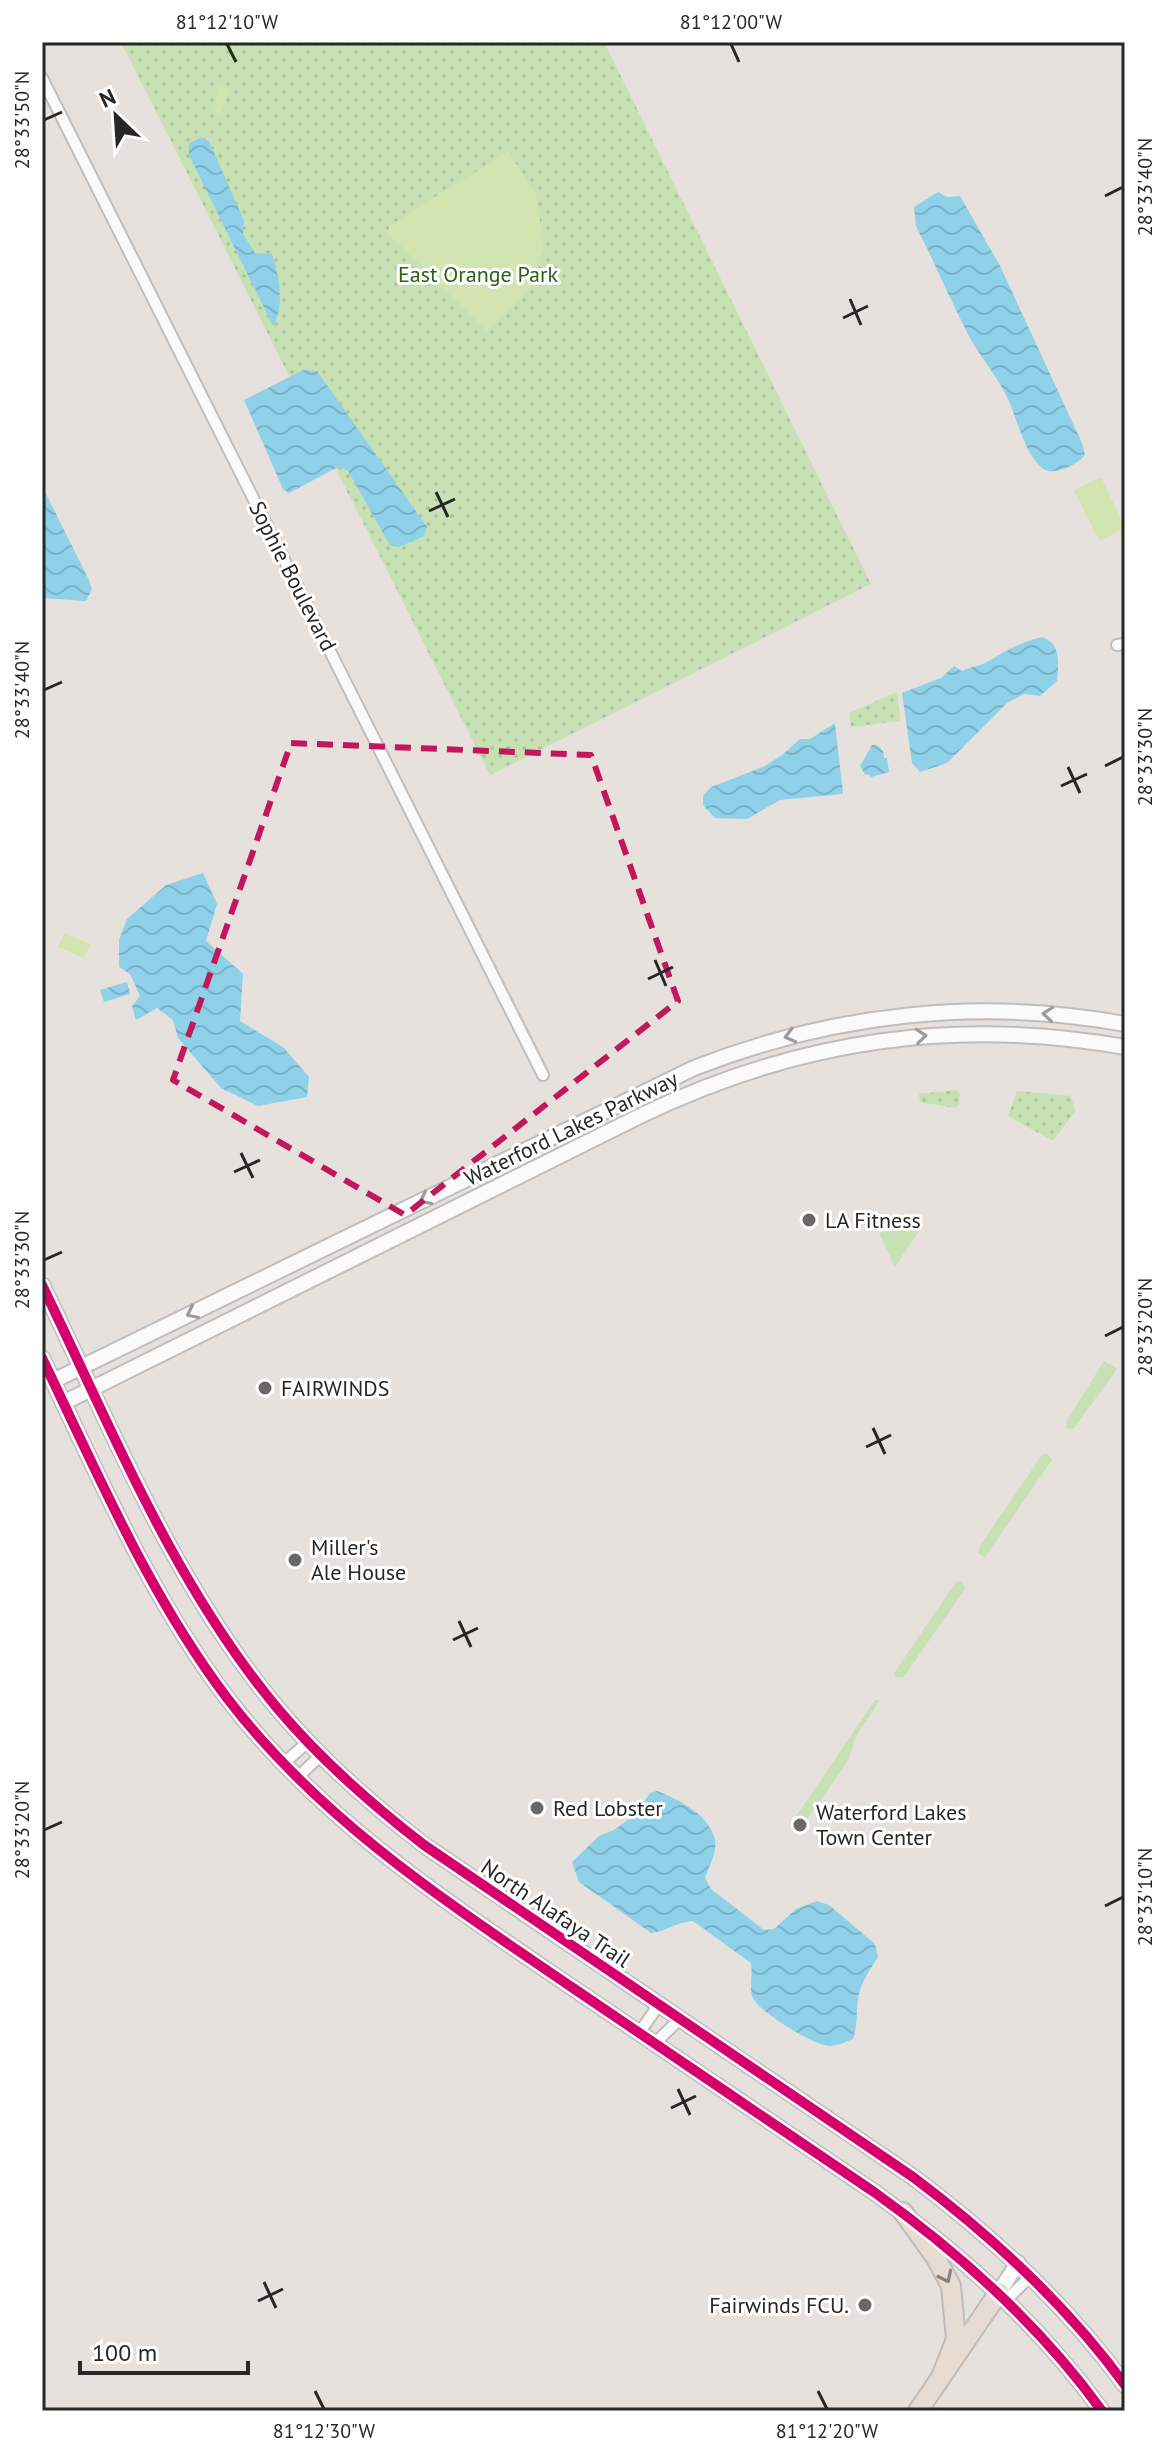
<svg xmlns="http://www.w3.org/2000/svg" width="1167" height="2453" viewBox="0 0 1167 2453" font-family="'PT Sans',sans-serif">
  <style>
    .grass { fill: #c7e1b4 }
    .park { fill: url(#park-dots) }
    .pitch { fill: #d2e5b1 }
    .water { fill: url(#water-waves) }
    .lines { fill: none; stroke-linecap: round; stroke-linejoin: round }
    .street-casing { stroke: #bfbdbe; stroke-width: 14 }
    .secondary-casing { stroke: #bfbdbe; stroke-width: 18 }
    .highway-casing { stroke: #bfbdbb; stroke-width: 22 }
    .street { stroke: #fbfafa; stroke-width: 10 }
    .secondary { stroke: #fbfafa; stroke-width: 14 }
    .highway { stroke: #e8dbd2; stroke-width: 18 }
    .cycleway-casing { stroke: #fff; stroke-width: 15 }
    .cycleway { stroke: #d6006c; stroke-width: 10 }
    .oneway { stroke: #9c9b9b }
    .oneway2 { stroke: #88817c }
    .marked { fill: none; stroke: #c2185b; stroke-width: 6; stroke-dasharray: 16 10; stroke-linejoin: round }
    .ticks { fill: none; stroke: #272727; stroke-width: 3 }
    .poi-dot { fill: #6a6866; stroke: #fff; stroke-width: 3 }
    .labels { text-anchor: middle; stroke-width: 6; stroke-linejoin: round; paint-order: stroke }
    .park-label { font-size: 22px; fill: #276219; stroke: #fff }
    .street-label { font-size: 22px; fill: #272727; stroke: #fff }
    .poi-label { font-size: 22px; fill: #272727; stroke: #fff; text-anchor: start }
    .neatline { fill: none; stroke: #272727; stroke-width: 3 }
    .ticks-label { font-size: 20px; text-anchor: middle; fill: #272727 }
  </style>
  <defs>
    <pattern id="park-dots" width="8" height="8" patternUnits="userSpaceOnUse" patternTransform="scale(2)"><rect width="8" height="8" fill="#c7e1b4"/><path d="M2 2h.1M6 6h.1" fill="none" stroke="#abc19b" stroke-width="1.8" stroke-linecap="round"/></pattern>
    <pattern id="water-waves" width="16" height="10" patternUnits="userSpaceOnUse" patternTransform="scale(2)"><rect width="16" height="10" fill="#8ed1e9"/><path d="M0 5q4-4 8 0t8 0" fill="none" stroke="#7ab3c8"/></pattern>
  </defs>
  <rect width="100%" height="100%" fill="#e6e1dc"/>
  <g class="grass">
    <path d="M920 1224 919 1231 895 1267 879 1233Z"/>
    <path d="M1104 1361 1117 1369 1074 1428 1067 1429 1066 1422Z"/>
    <path d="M1047 1453 1052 1460 985 1557 978 1553 980 1546 1042 1455Z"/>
    <path d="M959 1581 963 1582 965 1589 903 1678 896 1677 894 1673 955 1583Z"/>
    <path d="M875 1700H878L879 1702 856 1736 849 1759 804 1824 798 1825 795 1818Z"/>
  </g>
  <g class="park">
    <path d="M121 42H604L871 584 490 775Z"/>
    <path d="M897 692 900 721 851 727 849 713Z"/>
    <path d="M957 1090 960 1093 959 1105 955 1108 920 1102 919 1094Z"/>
    <path d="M1017 1091 1071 1096 1075 1111 1053 1141 1008 1116Z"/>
  </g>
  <g class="pitch">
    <path d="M220 86 229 89 221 114 212 111Z"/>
    <path d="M508 151 536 195 544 248 528 291 487 331 388 233 389 226Z"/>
    <path d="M1101 477 1125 528 1099 541 1074 490Z"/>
    <path d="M64 933 90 944 84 958 58 947Z"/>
  </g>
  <g class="water">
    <path d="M200 138 209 141 244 221 243 234 255 253 272 254C279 275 285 306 273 326L189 155V143Z"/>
    <path d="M938 192 947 197 960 196 1000 266 1082 443 1085 455C1077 465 1053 477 1042 468 1026 455 1017 420 1009 401 999 379 982 359 970 338 951 302 935 263 916 226L914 207Z"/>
    <path d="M303 370 317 371 427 527 424 536 399 547 390 545 348 471 340 466 289 493 283 489 244 400Z"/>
    <path d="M42 486 89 580 92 589 86 601 42 598Z"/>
    <path d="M1043 637C1062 645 1058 664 1057 681L1040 696 1024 694 1007 703 947 763 920 772 912 763 902 693 941 678 954 666 962 671C971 666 979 667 987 662 1007 651 1021 641 1043 637Z"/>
    <path d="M835 723 843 794 780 800 747 819 715 818 703 805V796L711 787 765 766 782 755 800 739H810Z"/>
    <path d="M872 745H876L883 751 884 758H887L889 772 871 777 870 775 865 774 860 766Z"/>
    <path d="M203 873 217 904 206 941 243 974 240 1021 283 1047 309 1077 307 1097 258 1106 221 1088 178 1038 173 1020 157 1008 136 1020 132 1006 140 996 130 974 119 967V940L127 919 166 885Z"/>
    <path d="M127 982 130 994 104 1002 100 990Z"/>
    <path d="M657 1791C678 1799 710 1815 715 1840 717 1853 709 1866 705 1878L711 1889 764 1930 774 1929 796 1909 817 1901 829 1905 875 1944 878 1957C870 1969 860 1984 858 1999 856 2015 858 2022 853 2039 845 2042 838 2046 829 2046 813 2045 763 2014 754 2000 748 1991 753 1975 751 1963L693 1921C677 1922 667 1931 651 1933L579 1882 572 1862 599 1836 614 1830 636 1814 650 1793Z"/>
  </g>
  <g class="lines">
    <g class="street-casing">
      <g id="street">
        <path d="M42 78 543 1075"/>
        <path d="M1117 645 1125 644"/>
        <path d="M284 1763 308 1742"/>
        <path d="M298 1777 321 1755"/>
        <path d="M639 2033 658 2006"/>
        <path d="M655 2043 679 2020"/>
        <path d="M1007 2299 1031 2276"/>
      </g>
    </g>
    <g class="secondary-casing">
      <g id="secondary">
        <path d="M42 1285C112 1429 174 1585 278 1709 321 1760 371 1804 424 1845L913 2177C993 2237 1066 2304 1125 2385"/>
        <path d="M42 1358C98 1474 149 1595 227 1698 320 1820 448 1903 573 1988 674 2056 773 2124 874 2192 961 2254 1039 2324 1102 2411"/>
        <path d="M53 1381 694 1068C832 1014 979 997 1125 1024"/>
        <path d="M63 1403 642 1115C798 1040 955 1017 1125 1047"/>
        <path d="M999 2292 1018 2263"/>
      </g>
    </g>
    <g class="highway-casing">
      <g id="highway">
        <path d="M903 2212 936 2258 951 2286 956 2339 941 2377"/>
        <path d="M918 2411 999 2292"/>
      </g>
    </g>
    <use href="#street" class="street"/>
    <use href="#secondary" class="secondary"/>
    <use href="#highway" class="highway"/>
    <g class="cycleway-casing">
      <g id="cycleway">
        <path d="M42 1285C112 1429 174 1585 278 1709 321 1760 371 1804 424 1845L913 2177C993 2237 1066 2304 1125 2385"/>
        <path d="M42 1358C98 1474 149 1595 227 1698 320 1820 448 1903 573 1988 674 2056 773 2124 874 2192 961 2254 1039 2324 1102 2411"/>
      </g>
    </g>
    <use href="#cycleway" class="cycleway"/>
  </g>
  <defs><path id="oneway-chevron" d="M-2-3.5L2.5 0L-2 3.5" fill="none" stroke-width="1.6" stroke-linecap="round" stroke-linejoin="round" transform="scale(2)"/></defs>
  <g class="oneway">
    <use href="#oneway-chevron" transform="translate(1048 1014) rotate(-175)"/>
    <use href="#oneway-chevron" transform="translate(790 1036) rotate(165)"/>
    <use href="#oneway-chevron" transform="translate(921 1036) rotate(-5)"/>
    <use href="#oneway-chevron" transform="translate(425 1199) rotate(154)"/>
    <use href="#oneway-chevron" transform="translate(192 1313) rotate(154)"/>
  </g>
  <use class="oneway2" href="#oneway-chevron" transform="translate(946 2277) rotate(64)"/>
  <path class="marked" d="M291 743 591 755 678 1001 405 1215 173 1080Z"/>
  <path class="ticks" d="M227 44 236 62M731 44 739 62M44 120 62 112M1105 196 1123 187M850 299 861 325M843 318 868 306M436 492 448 517M429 511 455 499M44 690 62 682M1105 766 1123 757M1068 767 1080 793M1061 786 1087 774M655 960 666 986M648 979 673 967M241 1153 253 1178M234 1172 260 1160M44 1260 62 1252M1105 1336 1123 1327M873 1428 885 1454M866 1447 891 1435M459 1621 471 1647M453 1640 478 1628M44 1830 62 1822M1105 1906 1123 1897M678 2089 690 2115M671 2108 696 2096M264 2282 276 2308M258 2301 283 2289M315 2391 324 2409M818 2391 827 2409"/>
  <g class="poi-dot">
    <circle cx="809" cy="1220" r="8"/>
    <circle cx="265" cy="1388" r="8"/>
    <circle cx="295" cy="1560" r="8"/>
    <circle cx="537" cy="1808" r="8"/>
    <circle cx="800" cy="1825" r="8"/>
    <circle cx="865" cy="2305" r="8"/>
  </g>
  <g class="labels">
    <g class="park-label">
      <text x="478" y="282">East Orange Park</text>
    </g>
    <g class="street-label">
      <text transform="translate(293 576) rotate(63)" y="8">Sophie Boulevard</text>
      <text transform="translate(571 1128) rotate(-26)" y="8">Waterford Lakes Parkway</text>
      <text transform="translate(556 1913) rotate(34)" y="8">North Alafaya Trail</text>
    </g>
    <g class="poi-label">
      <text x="825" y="1228">LA Fitness</text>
      <text x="281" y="1396">FAIRWINDS</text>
      <text x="311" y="1555">Miller's<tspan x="311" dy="25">Ale House</tspan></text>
      <text x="553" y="1816">Red Lobster</text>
      <text x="816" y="1820">Waterford Lakes<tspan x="816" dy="25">Town Center</tspan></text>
      <text x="849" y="2313" text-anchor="end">Fairwinds FCU.</text>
    </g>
  </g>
  <rect width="1167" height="2453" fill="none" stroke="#ffffff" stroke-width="88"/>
  <g transform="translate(116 116) rotate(335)" stroke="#ffffff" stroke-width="6" paint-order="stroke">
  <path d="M0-6L14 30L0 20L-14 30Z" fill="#272727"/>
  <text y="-12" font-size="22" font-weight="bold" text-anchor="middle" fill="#272727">N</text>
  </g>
  <path d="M80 2361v12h168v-12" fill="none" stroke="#272727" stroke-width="4"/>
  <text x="92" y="2361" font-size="24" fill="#272727" stroke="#ffffff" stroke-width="6" paint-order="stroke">100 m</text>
  <rect x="44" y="44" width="1079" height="2365" class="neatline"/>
  <g class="ticks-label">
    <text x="227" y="29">81°12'10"W</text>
    <text x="731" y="29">81°12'00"W</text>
    <text transform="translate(22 120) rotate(-90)" y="7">28°33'50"N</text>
    <text transform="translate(1145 187) rotate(-90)" y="7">28°33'40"N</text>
    <text transform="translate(22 690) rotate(-90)" y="7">28°33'40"N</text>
    <text transform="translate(1145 757) rotate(-90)" y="7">28°33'30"N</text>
    <text transform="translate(22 1260) rotate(-90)" y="7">28°33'30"N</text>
    <text transform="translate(1145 1327) rotate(-90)" y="7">28°33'20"N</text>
    <text transform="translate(22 1830) rotate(-90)" y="7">28°33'20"N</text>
    <text transform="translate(1145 1897) rotate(-90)" y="7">28°33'10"N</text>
    <text x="324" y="2438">81°12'30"W</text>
    <text x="827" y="2438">81°12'20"W</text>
  </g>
</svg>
